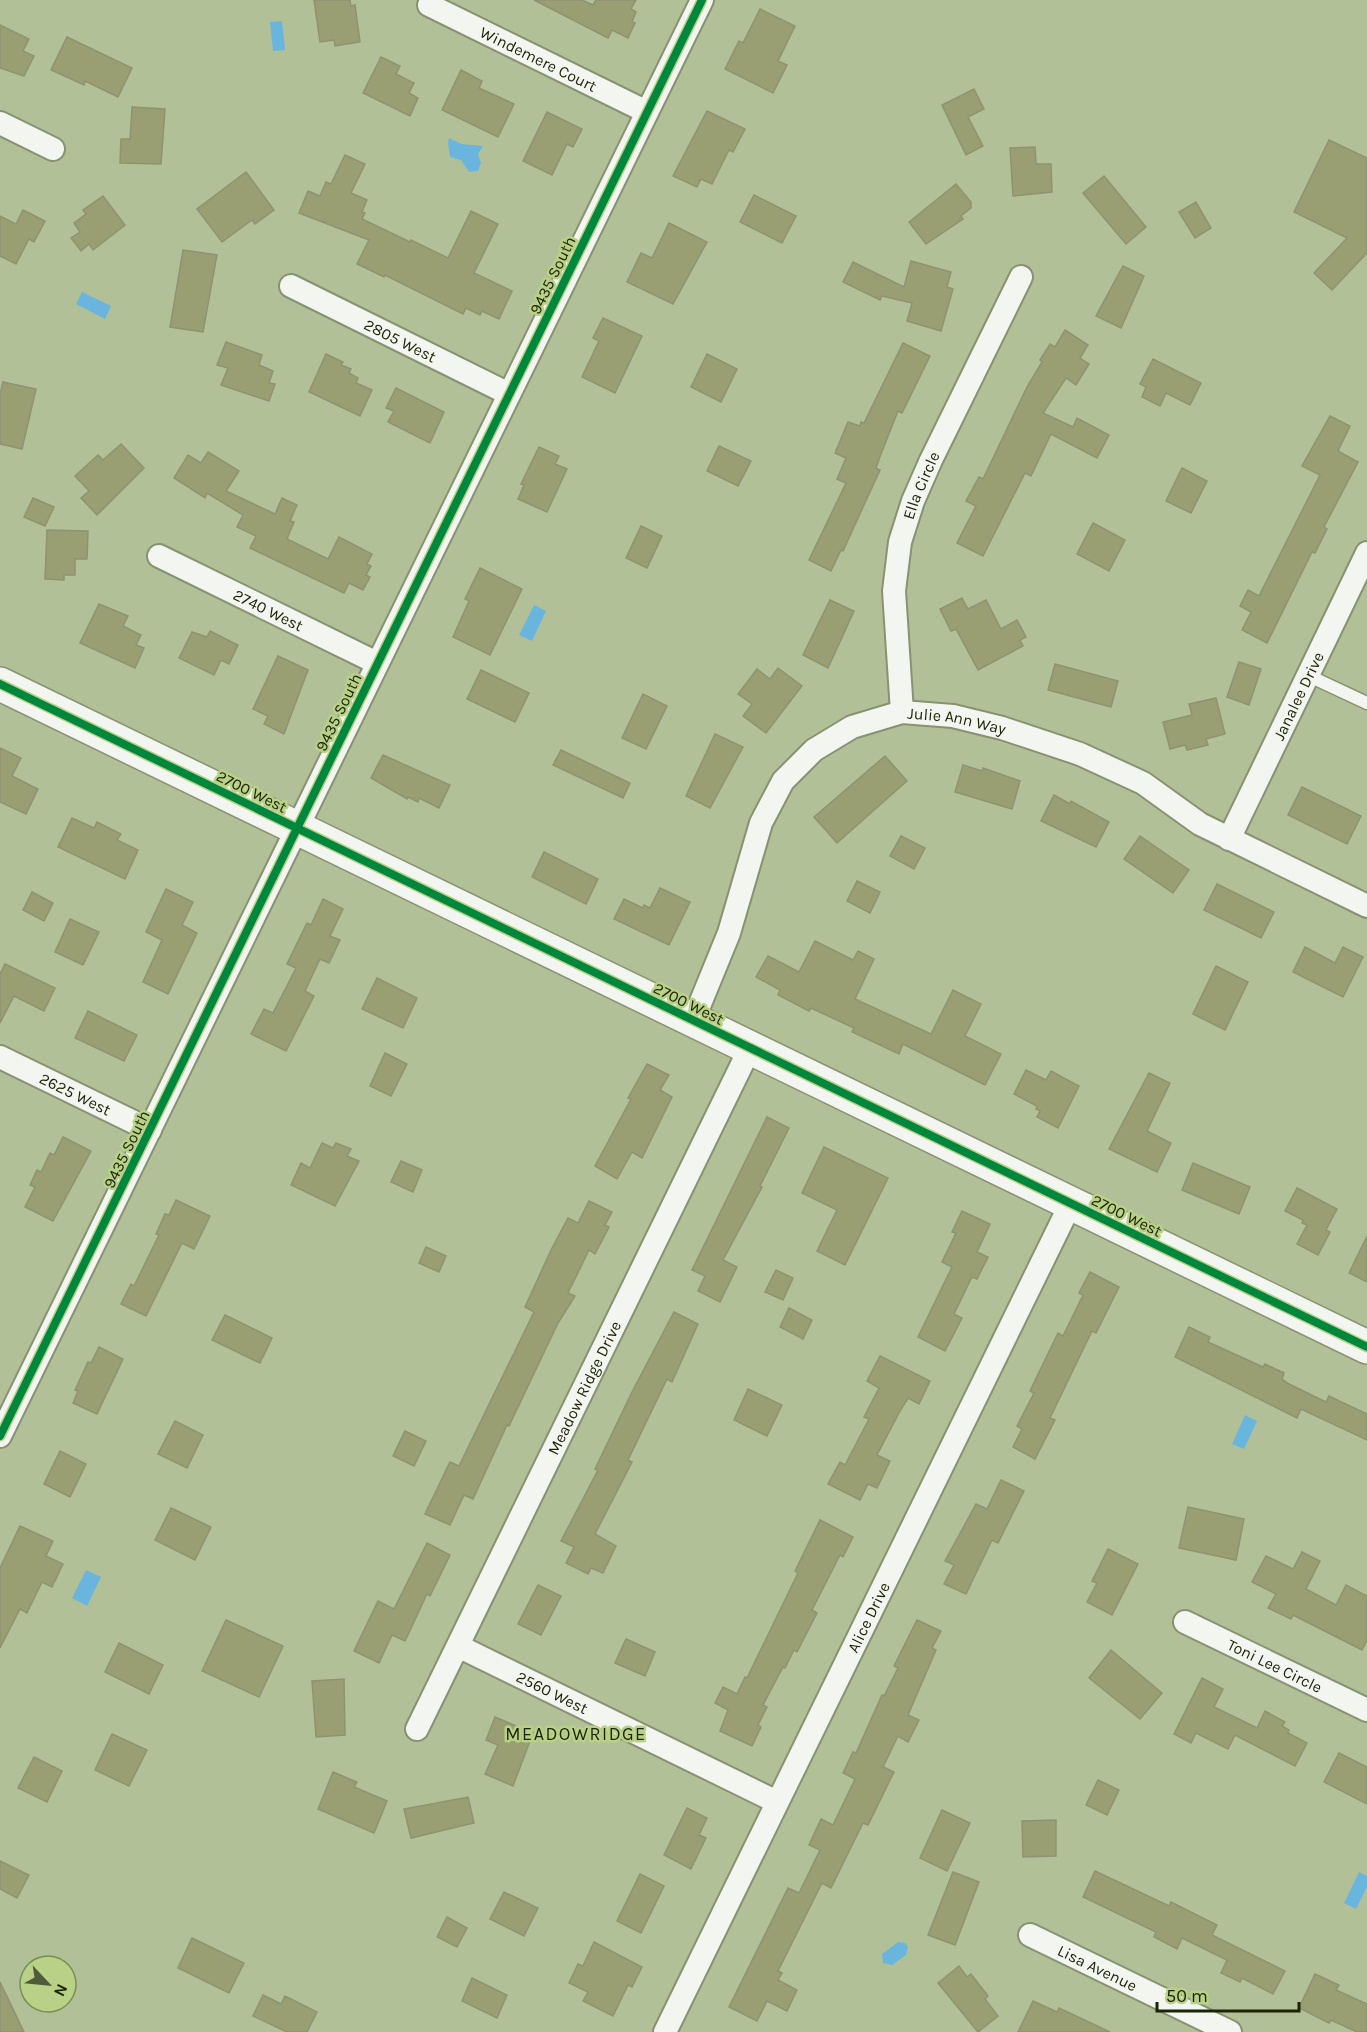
<svg xmlns="http://www.w3.org/2000/svg" width="1367" height="2032" viewBox="0 0 1367 2032" font-family="Karla,sans-serif">
  <style>
    .water { fill: #6ab5dd }
    .building { fill: #9a9e73; stroke: #8e9372; stroke-width: 1.5 }
    .lines { fill: none; stroke-linecap: round; stroke-linejoin: round }
    .service-casing { stroke: #889273; stroke-width: 15 }
    .minor-casing { stroke: #889273; stroke-width: 26 }
    .secondary-casing { stroke: #889273; stroke-width: 36 }
    .service { stroke: #f3f6f0; stroke-width: 12 }
    .minor { stroke: #f3f6f0; stroke-width: 22 }
    .secondary { stroke: #f3f6f0; stroke-width: 33 }
    .cycleway-casing { stroke: #b8d187; stroke-width: 11 }
    .cycleway { stroke: #00873e; stroke-width: 8 }
    .labels { text-anchor: middle; stroke-width: 5; stroke-linejoin: round; paint-order: stroke }
    .street-label { font-size: 16px; fill: #1c2406; stroke: #b8d187 }
    .neighbourhood-label { font-size: 18px; letter-spacing: 1.5px; fill: #1c2406; stroke: #b8d187 }
  </style>
  <rect width="100%" height="100%" fill="#b2c098"/>
  <g class="water">
    <path d="M282 21 285 50 273 51 270 22Z"/>
    <path d="M449 138 462 144 483 146 478 154 481 163 478 171 469 172 461 160 450 157 448 143Z"/>
    <path d="M82 292 111 306 105 319 76 304Z"/>
    <path d="M534 605 546 611 532 641 519 635Z"/>
    <path d="M1245 1415 1257 1421 1244 1449 1232 1444Z"/>
    <path d="M86 1570 101 1577 87 1606 72 1598Z"/>
    <path d="M1359 1872 1367 1876V1887L1356 1909 1344 1903Z"/>
    <path d="M898 1942 905 1943 908 1947 906 1955 892 1965 883 1963 882 1954Z"/>
  </g>
  <g class="building">
    <path d="M314 0H350L351 6 355 5 360 42 335 46 334 40 320 42Z"/>
    <path d="M534 0H582L593 5 596 0H636L631 9 636 12 632 22 635 23 628 38 612 30 608 38Z"/>
    <path d="M760 9 795 26 778 61 787 65 773 93 725 69 739 41 743 43Z"/>
    <path d="M0 25 29 39 23 51 34 56 24 76 0 68Z"/>
    <path d="M67 37 132 68 118 97 85 81 84 85 51 70Z"/>
    <path d="M381 57 400 66 396 74 414 83 409 93 418 98 410 116 363 93Z"/>
    <path d="M461 70 482 81 479 88 514 104 498 137 442 110Z"/>
    <path d="M974 89 984 109 968 117 983 146 966 155 942 105Z"/>
    <path d="M132 107 165 109 161 164 120 163 121 139H130Z"/>
    <path d="M707 111 745 129 733 152 729 150 712 184 701 179 697 187 673 176Z"/>
    <path d="M547 112 582 129 573 147 567 144 552 175 523 161Z"/>
    <path d="M1329 140 1367 158V253L1332 290 1314 273 1347 238 1294 212Z"/>
    <path d="M1035 147 1036 164H1051L1052 192 1013 196 1010 148Z"/>
    <path d="M345 155 365 164 351 193 367 200 362 212 365 213 362 219 410 242 411 240 448 258 471 211 498 224 474 273 512 291 499 319 482 311 480 315 466 308 463 314 385 275 384 277 357 264 369 240 299 213 308 191 320 196 326 182 331 184Z"/>
    <path d="M246 172 274 210 255 224 252 220 222 242 197 209Z"/>
    <path d="M1104 176 1146 227 1126 244 1083 193Z"/>
    <path d="M956 184 971 202V208L961 216 963 219 926 244 909 222Z"/>
    <path d="M754 195 796 216 782 243 740 222Z"/>
    <path d="M103 196 125 225 93 250 89 244 81 251 71 238 80 232 74 223 86 214 83 210Z"/>
    <path d="M1196 202 1211 228 1195 238 1179 212Z"/>
    <path d="M23 210 45 221 34 242 29 239 16 264 0 256V216L16 224Z"/>
    <path d="M669 223 707 242 673 304 627 282 641 253 652 258Z"/>
    <path d="M183 250 217 255 203 332 170 327Z"/>
    <path d="M911 261 951 272 947 287 953 289 941 331 907 321 912 303 882 296 880 300 843 282 853 262 904 287Z"/>
    <path d="M1123 266 1144 276 1121 328 1096 316Z"/>
    <path d="M603 318 642 336 615 393 582 377 599 341 593 338Z"/>
    <path d="M1065 330 1088 345 1080 358 1089 364 1076 385 1066 378 1043 413 1073 427 1077 418 1109 435 1097 458 1051 434 1031 476 1025 473 983 556 957 543 976 506 966 501 979 477 983 479 1027 387 1042 362 1040 360 1050 344 1055 347Z"/>
    <path d="M226 342 262 355 259 365 273 371 269 383 275 384 269 401 221 385 228 368 217 365Z"/>
    <path d="M903 343 930 356 902 413 898 411 881 454 876 468 880 470 843 551 841 550 831 571 809 560 846 483 837 479 846 458 835 453 848 422 860 426 861 422 864 423Z"/>
    <path d="M326 354 343 362 341 365 351 369 349 373 358 378 356 383 372 390 360 416 309 392Z"/>
    <path d="M707 354 737 369 721 402 691 387Z"/>
    <path d="M1153 359 1201 383 1190 405 1166 393 1160 406 1142 397 1146 387 1140 384Z"/>
    <path d="M3 382 36 389 22 449 0 444V394Z"/>
    <path d="M396 388 444 412 430 443 388 422 394 411 386 408Z"/>
    <path d="M1330 416 1350 426 1338 451 1358 462 1324 527 1327 529 1315 553 1312 552 1267 643 1242 630 1251 612 1240 606 1248 590 1259 596 1320 475 1302 466Z"/>
    <path d="M121 444 144 468 97 515 81 498 89 491 75 476 98 455 103 460Z"/>
    <path d="M719 446 751 461 738 486 707 471Z"/>
    <path d="M539 447 559 456 555 464 567 469 547 512 518 499 524 485 521 484Z"/>
    <path d="M208 452 239 471 226 491 275 514 282 498 297 505 290 521 294 522 287 539 328 559 339 537 372 554 367 564 371 566 366 575 370 577 363 590 349 583 344 593 250 548 256 536 237 527 243 515 207 493 205 498 174 478 188 455 201 463Z"/>
    <path d="M1182 468 1207 481 1191 513 1166 501Z"/>
    <path d="M33 498 54 507 45 526 24 517Z"/>
    <path d="M1093 523 1125 540 1109 571 1077 554Z"/>
    <path d="M641 526 662 536 647 568 626 558Z"/>
    <path d="M47 530 88 531 87 559H75V575H64V580L45 579Z"/>
    <path d="M480 568 522 589 490 655 453 637 469 601 465 599Z"/>
    <path d="M962 598 968 609 986 600 1001 629 1017 620 1026 637 1020 640 1023 646 978 670 956 629 951 631 940 609Z"/>
    <path d="M830 600 854 611 828 668 803 655Z"/>
    <path d="M99 604 128 616 123 626 141 635 136 645 144 648 135 668 80 643Z"/>
    <path d="M210 631 238 645 229 664 221 660 214 675 179 658 192 632 207 637Z"/>
    <path d="M278 656 308 670 284 734 264 724 268 716 253 709Z"/>
    <path d="M1239 662 1261 669 1249 705 1227 697Z"/>
    <path d="M1055 664 1118 681 1111 707 1048 690Z"/>
    <path d="M778 668 802 686 766 733 743 716 752 704 738 694 757 669 770 679Z"/>
    <path d="M481 670 529 693 515 722 467 699Z"/>
    <path d="M643 694 667 706 646 749 622 738Z"/>
    <path d="M1216 698 1225 734 1206 739 1208 745 1187 750 1185 745 1170 749 1163 722 1192 715 1189 704Z"/>
    <path d="M715 734 743 747 710 808 686 796Z"/>
    <path d="M0 748 21 758 12 776 38 789 26 814 0 802Z"/>
    <path d="M561 750 630 783 623 798 553 765Z"/>
    <path d="M383 755 450 785 439 808 419 798 418 802 408 797 407 799 371 778Z"/>
    <path d="M885 756 907 781 837 843 814 817Z"/>
    <path d="M963 765 982 771 983 768 1020 781 1012 809 955 792Z"/>
    <path d="M1302 787 1361 816 1347 844 1288 815Z"/>
    <path d="M1054 795 1070 804 1071 801 1109 822 1096 847 1041 821Z"/>
    <path d="M72 818 94 828 97 822 121 834 117 840 138 850 125 879 58 847Z"/>
    <path d="M901 836 925 848 914 869 890 856Z"/>
    <path d="M1140 836 1189 870 1173 893 1124 859Z"/>
    <path d="M544 852 598 879 586 904 532 877Z"/>
    <path d="M857 881 880 892 870 913 847 901Z"/>
    <path d="M1217 884 1274 912 1261 938 1204 910Z"/>
    <path d="M660 888 690 902 669 945 614 919 624 899 643 908 644 905 650 908Z"/>
    <path d="M166 889 193 902 182 925 197 933 168 994 143 982 162 940 146 932Z"/>
    <path d="M32 892 53 903 44 921 23 910Z"/>
    <path d="M323 899 343 909 330 936 340 940 329 963 320 959 305 991 314 996 286 1051 251 1034 264 1009 273 1013 296 968 287 964 307 923 311 925Z"/>
    <path d="M70 919 99 932 83 965 55 952Z"/>
    <path d="M815 941 853 960 858 951 874 959 855 999 931 1034 953 990 981 1004 965 1036 1001 1054 985 1085 903 1044 899 1054 852 1032 854 1028 811 1008 809 1011 778 995 780 990 756 977 768 956 799 972Z"/>
    <path d="M1305 947 1335 963 1343 947 1363 957 1343 997 1293 972Z"/>
    <path d="M5 964 55 988 44 1011 14 996 0 1023V974Z"/>
    <path d="M1216 966 1248 982 1225 1030 1193 1014Z"/>
    <path d="M377 978 417 998 403 1028 362 1009Z"/>
    <path d="M88 1011 137 1035 124 1061 75 1038Z"/>
    <path d="M385 1053 407 1064 391 1096 370 1086Z"/>
    <path d="M647 1064 669 1075 660 1090 672 1097 642 1158 632 1152 617 1179 595 1166 631 1099 628 1098Z"/>
    <path d="M1026 1070 1046 1080 1051 1071 1079 1086 1058 1128 1037 1117 1040 1111 1036 1109 1037 1106 1014 1094Z"/>
    <path d="M1149 1073 1170 1083 1147 1131 1171 1143 1157 1172 1109 1149Z"/>
    <path d="M767 1117 789 1128 760 1186 762 1187 723 1260 737 1267 720 1302 698 1291 705 1276 692 1270Z"/>
    <path d="M63 1137 91 1151 53 1221 25 1207 35 1187 30 1185 37 1170 41 1172 50 1153 54 1155Z"/>
    <path d="M322 1143 333 1148 336 1143 351 1149 347 1156 359 1161 335 1206 291 1185 301 1163 310 1168Z"/>
    <path d="M824 1147 888 1178 845 1265 817 1251 837 1210 802 1193Z"/>
    <path d="M401 1161 422 1170 413 1192 391 1182Z"/>
    <path d="M1193 1163 1250 1187 1239 1214 1182 1190Z"/>
    <path d="M1297 1188 1337 1209 1326 1230 1330 1232 1318 1255 1297 1244 1307 1225 1302 1223 1303 1220 1285 1211Z"/>
    <path d="M176 1200 210 1216 194 1249 182 1243 146 1316 121 1304 131 1284 134 1286 159 1235 156 1234 165 1214 169 1215Z"/>
    <path d="M589 1201 612 1212 605 1225 609 1227 595 1254 589 1250 568 1293 575 1296 558 1323 509 1426 507 1425 473 1499 464 1495 450 1525 425 1514 450 1462 459 1466 534 1312 525 1307 551 1250 568 1218 578 1223Z"/>
    <path d="M962 1211 990 1224 977 1252 988 1257 977 1279 972 1277 954 1314 962 1318 945 1351 918 1337 952 1267 942 1262 956 1233 952 1232Z"/>
    <path d="M1367 1236V1282L1349 1273Z"/>
    <path d="M426 1247 446 1256 439 1272 419 1263Z"/>
    <path d="M776 1270 793 1278 783 1300 765 1292Z"/>
    <path d="M1090 1272 1119 1287 1096 1333 1092 1331 1050 1418 1055 1420 1035 1459 1013 1447 1022 1429 1017 1426 1034 1393 1030 1391 1058 1333 1063 1336 1083 1295 1079 1293Z"/>
    <path d="M789 1308 812 1320 803 1339 780 1327Z"/>
    <path d="M674 1312 698 1324 672 1382 667 1379 628 1460 632 1462 595 1534 616 1546 603 1573 591 1568 588 1574 566 1563 574 1547 561 1541 598 1470 595 1469 632 1392Z"/>
    <path d="M225 1315 272 1338 260 1363 212 1340Z"/>
    <path d="M1189 1327 1210 1337 1208 1342 1263 1367 1265 1364 1284 1373 1282 1379 1289 1384 1326 1402 1329 1396 1367 1414V1440L1301 1409 1297 1418 1175 1357Z"/>
    <path d="M99 1347 123 1359 97 1414 73 1403 78 1391 75 1390 88 1362 91 1363Z"/>
    <path d="M880 1356 930 1381 919 1404 908 1398 900 1411 877 1455 890 1461 877 1488 868 1484 860 1500 828 1484 840 1462 845 1465 869 1419 864 1417 879 1388 867 1381Z"/>
    <path d="M748 1389 782 1405 767 1436 734 1420Z"/>
    <path d="M175 1421 203 1435 187 1468 158 1454Z"/>
    <path d="M405 1431 426 1441 414 1466 393 1456Z"/>
    <path d="M60 1451 86 1464 70 1497 44 1484Z"/>
    <path d="M1001 1480 1024 1491 998 1543 992 1540 966 1594 944 1584 954 1565 945 1561 976 1504 987 1509Z"/>
    <path d="M1188 1507 1244 1519 1236 1560 1179 1548Z"/>
    <path d="M171 1508 211 1527 195 1560 155 1540Z"/>
    <path d="M820 1520 853 1537 843 1557 840 1555 812 1610 817 1613 797 1652 794 1650 785 1668 783 1667 763 1705 767 1707 758 1725 761 1727 752 1746 720 1731 728 1710 715 1703 723 1687 737 1694 745 1677 747 1678 798 1573 795 1571Z"/>
    <path d="M20 1526 53 1541 46 1556 63 1564 52 1587 42 1582 27 1613 20 1609 0 1648V1568Z"/>
    <path d="M427 1543 450 1555 430 1596 427 1594 405 1641 392 1635 379 1663 354 1651 378 1601 394 1609Z"/>
    <path d="M1108 1549 1138 1564 1112 1615 1087 1602 1097 1583 1092 1581Z"/>
    <path d="M1302 1552 1320 1561 1306 1589 1336 1605 1346 1585 1367 1596V1640L1362 1650 1293 1615 1291 1619 1268 1608 1276 1594 1252 1582 1266 1556 1293 1569Z"/>
    <path d="M538 1585 561 1596 541 1635 518 1624Z"/>
    <path d="M226 1620 283 1646 259 1697 202 1671Z"/>
    <path d="M917 1620 941 1631 932 1648 936 1650 908 1715 919 1720 908 1742 898 1736 883 1767 894 1772 868 1825 863 1823 831 1888 822 1883 778 1971 782 1973 778 1980 797 1990 787 2011 767 2001 757 2021 729 2007 788 1888 799 1893 820 1850 809 1845 821 1819 833 1825 855 1779 843 1773 853 1752 856 1753 882 1695 884 1696 898 1668 894 1666Z"/>
    <path d="M626 1639 655 1652 645 1676 615 1663Z"/>
    <path d="M119 1643 163 1665 149 1694 105 1672Z"/>
    <path d="M1111 1650 1162 1693 1140 1719 1089 1678Z"/>
    <path d="M1202 1678 1223 1689 1214 1707 1257 1728 1265 1711 1285 1722 1282 1726 1289 1730 1288 1733 1307 1743 1295 1766 1235 1735 1228 1749 1196 1733 1191 1743 1174 1734Z"/>
    <path d="M344 1679 345 1735 316 1737 312 1681Z"/>
    <path d="M495 1717 533 1733 513 1786 485 1774 498 1745 486 1740Z"/>
    <path d="M112 1734 147 1750 129 1786 95 1770Z"/>
    <path d="M1339 1753 1367 1767V1804L1324 1782Z"/>
    <path d="M34 1757 62 1771 47 1802 18 1788Z"/>
    <path d="M333 1772 357 1782 354 1787 387 1801 374 1833 318 1809Z"/>
    <path d="M1098 1780 1119 1790 1107 1815 1086 1805Z"/>
    <path d="M468 1797 474 1823 411 1838 404 1809Z"/>
    <path d="M687 1808 707 1818 699 1835 706 1838 691 1869 664 1855Z"/>
    <path d="M942 1810 970 1823 947 1871 920 1858Z"/>
    <path d="M1056 1820V1856L1023 1857 1022 1821Z"/>
    <path d="M0 1861 29 1875 17 1898 0 1889Z"/>
    <path d="M1095 1871 1169 1906 1171 1902 1217 1925 1212 1935 1285 1971 1273 1994 1242 1978 1240 1982 1221 1973 1227 1960 1182 1938 1177 1949 1154 1937 1156 1932 1083 1897Z"/>
    <path d="M953 1872 979 1882 955 1945 928 1935Z"/>
    <path d="M640 1874 664 1886 641 1933 617 1921Z"/>
    <path d="M504 1892 538 1908 524 1936 490 1919Z"/>
    <path d="M447 1917 467 1928 457 1947 437 1937Z"/>
    <path d="M192 1938 244 1963 229 1993 178 1968Z"/>
    <path d="M594 1942 642 1967 632 1987 628 1985 613 2016 583 2001 588 1992 569 1983 578 1964 583 1966Z"/>
    <path d="M959 1966 967 1977 971 1974 988 1996 985 1999 998 2016 978 2032 938 1983Z"/>
    <path d="M1315 1974 1339 1985 1336 1990 1367 2004V2032H1357L1331 2020 1329 2023 1299 2008Z"/>
    <path d="M472 1978 507 1995 497 2018 462 2001Z"/>
    <path d="M0 1982 24 2032H0Z"/>
    <path d="M263 1995 281 2004 285 1996 317 2012 307 2032H287L253 2016Z"/>
    <path d="M1033 2001 1057 2012 1059 2008 1110 2032H1018Z"/>
  </g>
  <g class="lines">
    <g class="service-casing">
      <path id="service" d="M1307 675 1367 703"/>
    </g>
    <g class="minor-casing">
      <g id="minor">
        <path id="s1" d="M429 5 647 112"/>
        <path d="M0 123 53 149"/>
        <path id="s2" d="M291 286 509 394"/>
        <path id="s3" d="M159 556 377 663"/>
        <path id="s4" d="M902 712 894 591 900 542 913 501 931 460 1021 277"/>
        <path id="s5" d="M1229 839 1367 553"/>
        <path id="s6" d="M693 1021 729 933 761 823 783 781 814 750 852 727 902 712 953 716 1002 728 1080 754 1143 783 1200 824 1367 906"/>
        <path id="s7" d="M0 1057 150 1130"/>
        <path d="M0 1436 702 0"/>
        <path id="s8" d="M1185 1622 1367 1710"/>
        <path id="s9" d="M458 1646 777 1802"/>
        <path id="s10" d="M417 1729 750 1048"/>
        <path id="s11" d="M1030 1935 1230 2032"/>
        <path id="s12" d="M665 2032 1071 1203"/>
      </g>
    </g>
    <g class="secondary-casing">
      <path id="secondary" d="M0 684 1367 1347"/>
    </g>
    <use href="#service" class="service"/>
    <use href="#minor" class="minor"/>
    <use href="#secondary" class="secondary"/>
    <g class="cycleway-casing">
      <g id="cycleway">
        <path d="M0 684 1367 1347"/>
        <path d="M0 1436 702 0"/>
      </g>
    </g>
    <use href="#cycleway" class="cycleway"/>
  </g>
  <g class="labels">
    <g class="street-label">
      <text dy="6" stroke="none"><textPath href="#s1" startOffset="122">Windemere Court</textPath></text>
      <text transform="translate(552 275) rotate(-64)" y="6">9435 South</text>
      <text dy="6" stroke="none"><textPath href="#s2" startOffset="122">2805 West</textPath></text>
      <text dy="6" stroke="none"><textPath href="#s4" startOffset="231">Ella Circle</textPath></text>
      <text dy="6" stroke="none"><textPath href="#s3" startOffset="122">2740 West</textPath></text>
      <text dy="6" stroke="none"><textPath href="#s5" startOffset="159">Janalee Drive</textPath></text>
      <text transform="translate(338 712) rotate(-64)" y="6">9435 South</text>
      <text dy="6" stroke="none"><textPath href="#s6" startOffset="453">Julie Ann Way</textPath></text>
      <text transform="translate(252 791) rotate(26)" y="6">2700 West</text>
      <text transform="translate(689 1003) rotate(26)" y="6">2700 West</text>
      <text dy="6" stroke="none"><textPath href="#s7" startOffset="84">2625 West</textPath></text>
      <text transform="translate(126 1149) rotate(-64)" y="6">9435 South</text>
      <text transform="translate(1127 1215) rotate(26)" y="6">2700 West</text>
      <text dy="6" stroke="none"><textPath href="#s10" startOffset="380">Meadow Ridge Drive</textPath></text>
      <text dy="6" stroke="none"><textPath href="#s12" startOffset="462">Alice Drive</textPath></text>
      <text dy="6" stroke="none"><textPath href="#s8" startOffset="100">Toni Lee Circle</textPath></text>
      <text dy="6" stroke="none"><textPath href="#s9" startOffset="105">2560 West</textPath></text>
      <text dy="6" stroke="none"><textPath href="#s11" startOffset="75">Lisa Avenue</textPath></text>
    </g>
    <g class="neighbourhood-label">
      <text x="576" y="1740">MEADOWRIDGE</text>
    </g>
  </g>
  <g transform="translate(48 1984) rotate(116)"><circle r="28" fill="#b8d187" stroke="#7a8c53" stroke-width="1.5"/>
  <path d="M0-4.5L10 22L0 15L-10 22Z" fill="#505b39"/>
  <text y="-9" font-size="16" font-weight="bold" text-anchor="middle" fill="#1c2406">N</text>
  </g>
  <path d="M1157 2002v9h142v-9" fill="none" stroke="#1c2406" stroke-width="3"/>
  <text x="1166" y="2002" font-size="18" fill="#1c2406" stroke="#b8d187" stroke-width="4.5" paint-order="stroke">50 m</text>
</svg>
